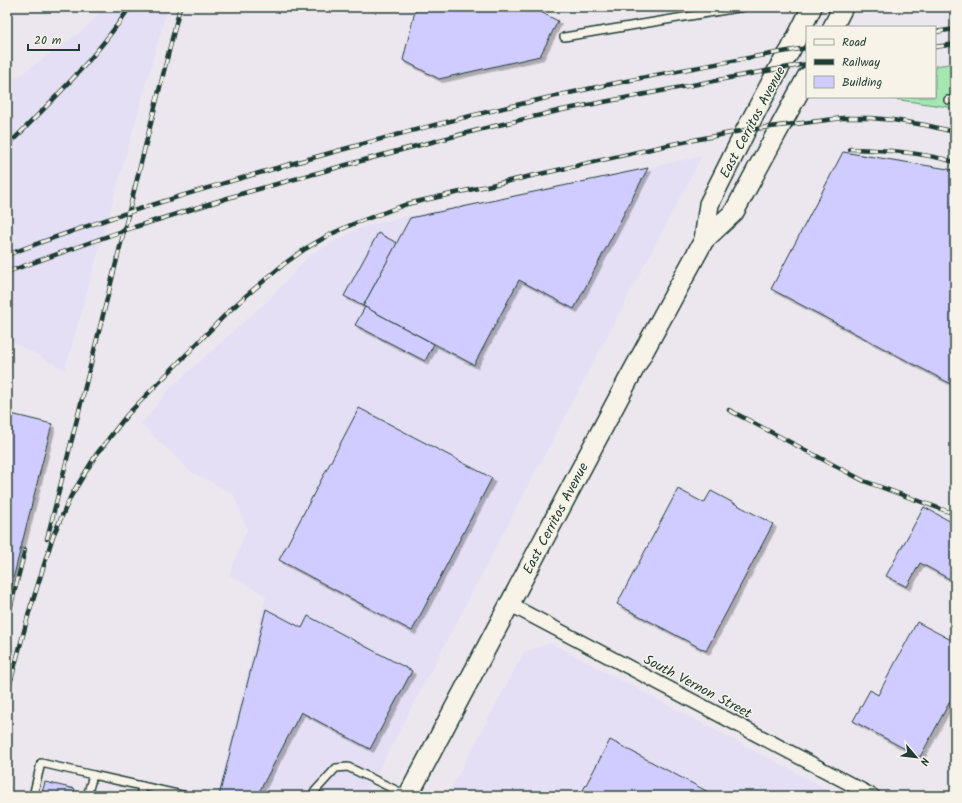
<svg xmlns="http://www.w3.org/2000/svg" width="962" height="803" viewBox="0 0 962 803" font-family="Kalam,sans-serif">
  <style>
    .built { fill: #e4dff4 }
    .green { fill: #a4e7b1; stroke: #629272 }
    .building { fill: #d1ccff; stroke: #1f3d34; filter: url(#shadow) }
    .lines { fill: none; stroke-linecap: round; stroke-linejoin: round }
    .service-casing { stroke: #1f3d34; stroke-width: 10 }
    .minor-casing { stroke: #1f3d34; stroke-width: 16 }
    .secondary-casing { stroke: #1f3d34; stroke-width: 22 }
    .service { stroke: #f7f3e8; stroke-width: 7 }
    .minor { stroke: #f7f3e8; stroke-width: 13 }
    .secondary { stroke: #f7f3e8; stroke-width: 19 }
    .rail-casing { stroke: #1f3d34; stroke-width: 4.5 }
    .rail { stroke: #f7f3e8; stroke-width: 3; stroke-dasharray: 9; stroke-linecap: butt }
    .labels { text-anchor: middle; stroke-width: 3; stroke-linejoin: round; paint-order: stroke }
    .street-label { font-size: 14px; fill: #1f3d34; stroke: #f7f3e8 }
  </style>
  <defs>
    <filter id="shadow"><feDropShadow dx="3.5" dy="3.5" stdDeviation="0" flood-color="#0004"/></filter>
  </defs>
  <rect width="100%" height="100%" fill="#ece7ef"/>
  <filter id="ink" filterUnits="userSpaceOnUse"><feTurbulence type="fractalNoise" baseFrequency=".025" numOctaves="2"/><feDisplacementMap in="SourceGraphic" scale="8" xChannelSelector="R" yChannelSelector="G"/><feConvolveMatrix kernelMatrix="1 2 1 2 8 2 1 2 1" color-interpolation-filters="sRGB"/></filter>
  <g filter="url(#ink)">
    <g class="built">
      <path d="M105 7H168L65 370 7 339V84L81 32Z"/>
      <path d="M702 156 365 796H217L266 596 229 575 247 529 233 494 190 471 141 424 171 387 268 300 311 254 362 227 402 217 539 191Z"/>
      <path d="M551 643 840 796H447L524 652Z"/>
    </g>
    <path class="green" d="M955 63V111L948 107 880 97H935V66Z"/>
    <g class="building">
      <path d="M416 7H531L558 21 540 56 439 79 403 60Z"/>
      <path d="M843 152 948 169 955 171V386L771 289Z"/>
      <path d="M648 168 574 309 519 280 474 365 363 306 410 218Z"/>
      <path d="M378 233 397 243 363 306 344 296Z"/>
      <path d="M365 307 434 344 425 361 355 325Z"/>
      <path d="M359 408 492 478 412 631 279 560Z"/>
      <path d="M7 413 52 424 7 603Z"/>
      <path d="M678 489 704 503 711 491 773 524 706 651 617 604Z"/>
      <path d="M924 507 955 524V582L920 563 907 587 886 576Z"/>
      <path d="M266 609 302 628 308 616 412 671 370 749 301 712 257 796H219Z"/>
      <path d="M917 622 955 642V692L920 757 853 721 870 690 878 695Z"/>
      <path d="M610 740 716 796H580Z"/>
      <path d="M45 782 75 789 73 796H41Z"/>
    </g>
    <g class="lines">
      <g class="service-casing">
        <g id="service">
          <path d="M564 37 744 7"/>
          <path d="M948 100H955"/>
          <path d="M33 796 41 763 93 775"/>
          <path d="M87 796 93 775 186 796"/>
          <path d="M140 796 142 786"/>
          <path d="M312 796 315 791 336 768 348 767 408 796"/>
        </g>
      </g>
      <g class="minor-casing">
        <path id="minor" d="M509 604 873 796"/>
      </g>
      <g class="secondary-casing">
        <g id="secondary">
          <path d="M833 27 843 7"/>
          <path d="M704 240 709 204 746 130 779 68 790 51 812 7"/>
          <path d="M408 796 627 382 704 240 734 212 807 77"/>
        </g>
      </g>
      <use href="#service" class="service"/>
      <use href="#minor" class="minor"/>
      <use href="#secondary" class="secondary"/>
      <g class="rail-casing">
        <g id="rail">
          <path d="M935 32 955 29"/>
          <path d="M935 47 955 44"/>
          <path d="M7 146C51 102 95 59 130 7"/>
          <path d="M850 149C886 150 920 152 955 162"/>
          <path d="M7 255C119 212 233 180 348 148 460 117 574 90 688 69 728 62 767 54 807 48"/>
          <path d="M7 272 125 230 244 193 401 150 482 129 562 110 755 73 807 64"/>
          <path d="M729 410 864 481 955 514"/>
          <path d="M47 539 180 7"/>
          <path d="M30 610 53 536 71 496 96 455 127 415 228 312 247 295 284 264 305 249 329 235 353 224 407 204 673 144 746 130 843 118H871L893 120 925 125 955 132"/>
          <path d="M7 621 25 550"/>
          <path d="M7 695 31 605"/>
        </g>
      </g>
      <use href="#rail" class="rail"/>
    </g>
  </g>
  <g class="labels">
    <g class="street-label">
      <text transform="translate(752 122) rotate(-62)" y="5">East Cerritos Avenue</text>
      <text transform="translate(555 518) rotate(-62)" y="5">East Cerritos Avenue</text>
      <text transform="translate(698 686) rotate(28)" y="5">South Vernon Street</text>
    </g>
  </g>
  <rect width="962" height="803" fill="none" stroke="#f7f3e8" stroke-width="24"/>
  <rect x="12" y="12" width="938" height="779" fill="none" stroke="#1f3d34" stroke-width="1.5" filter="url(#ink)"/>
  <rect x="806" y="26" width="130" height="72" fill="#f7f3e8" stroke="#a1aaa0"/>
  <rect x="814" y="39" width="20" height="6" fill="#f7f3e8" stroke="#a1aaa0"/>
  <text x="842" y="46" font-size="12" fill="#1f3d34">Road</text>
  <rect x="814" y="59" width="20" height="6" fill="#1f3d34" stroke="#a1aaa0"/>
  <text x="842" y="66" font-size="12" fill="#1f3d34">Railway</text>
  <rect x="814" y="76" width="20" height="12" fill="#d1ccff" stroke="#a1aaa0"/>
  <text x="842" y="86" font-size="12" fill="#1f3d34">Building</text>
  <g transform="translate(916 757) rotate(118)" stroke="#f7f3e8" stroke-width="3" paint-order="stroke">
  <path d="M0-3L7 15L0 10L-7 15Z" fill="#1f3d34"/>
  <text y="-6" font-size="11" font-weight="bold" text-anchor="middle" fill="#1f3d34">N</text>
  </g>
  <path d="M28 44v6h51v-6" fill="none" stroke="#1f3d34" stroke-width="2"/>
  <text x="34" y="44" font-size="12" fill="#1f3d34" stroke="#f7f3e8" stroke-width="3" paint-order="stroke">20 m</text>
</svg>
